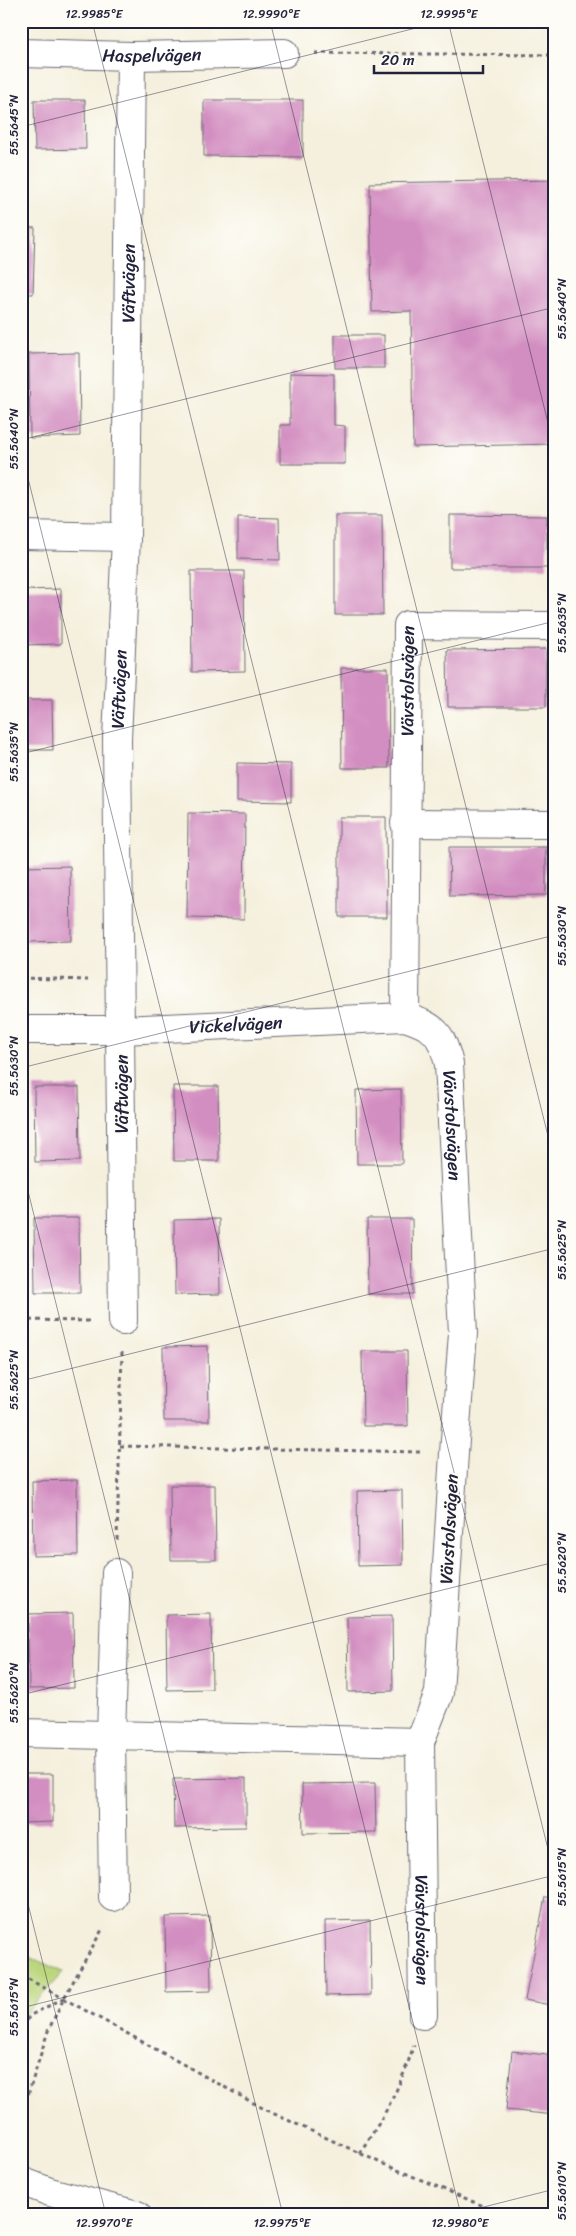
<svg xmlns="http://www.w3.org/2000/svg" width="576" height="2236" viewBox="0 0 576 2236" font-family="Sriracha,sans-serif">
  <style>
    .green { fill: #bbd67b; stroke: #6e7c5b }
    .building { fill: #d38ec1 }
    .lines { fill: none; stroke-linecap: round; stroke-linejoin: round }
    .minor-casing { stroke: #6c6a74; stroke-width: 30 }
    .tertiary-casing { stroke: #6c6a74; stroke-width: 30 }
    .path { stroke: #6c6a74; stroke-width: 3; stroke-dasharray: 4 4; stroke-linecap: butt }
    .minor { stroke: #fff; stroke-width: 28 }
    .tertiary { stroke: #fff; stroke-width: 28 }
    .ticks { fill: none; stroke: #22223b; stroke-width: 1; stroke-opacity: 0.45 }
    .labels { text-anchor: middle; stroke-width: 4; stroke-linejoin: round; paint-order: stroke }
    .street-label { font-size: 18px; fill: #22223b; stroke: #fdfcf7 }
    .neatline { fill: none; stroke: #22223b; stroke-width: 2 }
    .ticks-label { font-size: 12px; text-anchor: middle; fill: #22223b }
  </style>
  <rect width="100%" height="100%" fill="#fdfcf7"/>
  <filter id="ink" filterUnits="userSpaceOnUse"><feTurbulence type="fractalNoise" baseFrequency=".02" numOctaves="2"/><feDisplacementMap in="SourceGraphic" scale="10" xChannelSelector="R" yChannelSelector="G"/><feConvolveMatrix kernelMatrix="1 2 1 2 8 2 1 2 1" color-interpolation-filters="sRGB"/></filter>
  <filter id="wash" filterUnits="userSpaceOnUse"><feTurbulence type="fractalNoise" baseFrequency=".0096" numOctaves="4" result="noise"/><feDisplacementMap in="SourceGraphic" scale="20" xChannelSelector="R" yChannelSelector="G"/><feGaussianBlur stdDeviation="1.12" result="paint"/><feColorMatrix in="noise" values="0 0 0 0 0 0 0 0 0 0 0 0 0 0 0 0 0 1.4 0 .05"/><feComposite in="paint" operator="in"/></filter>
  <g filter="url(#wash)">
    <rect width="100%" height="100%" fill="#f5f0dd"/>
    <path class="green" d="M21 1953 63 1972 21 2019Z"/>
    <g id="blocks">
      <g class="building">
        <path d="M34 100H85L86 149 35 150Z"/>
        <path d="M204 100H303V157L204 156Z"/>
        <path d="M555 180V444L413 447 411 311 372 312 370 183Z"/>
        <path d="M21 227 35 228 33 294H21Z"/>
        <rect x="335" y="335" width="49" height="33"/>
        <path d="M79 353 80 436 30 438 29 354Z"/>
        <path d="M290 373 334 374V425L345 426V464H280V425H290Z"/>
        <path d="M335 515H382L383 615H335Z"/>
        <path d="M450 515 547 516V568H450Z"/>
        <path d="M238 517 279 518 280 560 238 559Z"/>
        <path d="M191 571H244L245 671 192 672Z"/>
        <path d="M61 589V644L21 645V590Z"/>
        <path d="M546 649V707H448L447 650Z"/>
        <path d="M341 668H388L389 768H342Z"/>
        <path d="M21 700H52L53 750H21Z"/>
        <path d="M237 763 291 764V802L237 801Z"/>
        <path d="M188 813 245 814 244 919 187 918Z"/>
        <path d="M339 817H386L387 917H339Z"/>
        <path d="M449 847H546V895L450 896Z"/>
        <path d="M70 866 71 941 26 942 25 867Z"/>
        <path d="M173 1086H218L219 1161H174Z"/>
        <path d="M34 1087H79L80 1161 35 1162Z"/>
        <path d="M401 1089 402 1164H357L356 1090Z"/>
        <path d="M34 1218H79L80 1293H35Z"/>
        <path d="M219 1219 220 1294 175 1295 174 1220Z"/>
        <path d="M367 1219H412L413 1294H368Z"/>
        <path d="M208 1346 209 1421H164L163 1347Z"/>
        <path d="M362 1351H407L408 1426H363Z"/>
        <path d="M77 1480 78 1555 33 1556 32 1481Z"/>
        <path d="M170 1485H215L216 1560H171Z"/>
        <path d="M402 1490 403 1565 358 1566 357 1491Z"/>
        <path d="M73 1613 74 1688 29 1689 28 1614Z"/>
        <path d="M211 1614 212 1689 167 1690 166 1615Z"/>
        <path d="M392 1616 393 1691 348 1692 347 1617Z"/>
        <path d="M21 1774H53V1822L21 1823Z"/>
        <path d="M246 1778V1827L174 1828 173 1779Z"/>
        <path d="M375 1783 376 1832 303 1833 302 1784Z"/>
        <path d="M545 1897 555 1898V2006L525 2000Z"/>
        <path d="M210 1916 211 1991 166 1992 165 1917Z"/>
        <path d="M370 1920 371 1995 326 1996 325 1921Z"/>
        <path d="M512 2051 555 2056V2115L506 2110Z"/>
      </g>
    </g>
  </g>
  <g filter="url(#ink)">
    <use href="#blocks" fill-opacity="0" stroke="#6c6a74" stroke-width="1"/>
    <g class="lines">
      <g class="minor-casing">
        <g id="minor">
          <path id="s1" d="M21 53 131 56 284 53"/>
          <path d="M21 535 126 537"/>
          <path d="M405 823 555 824"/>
          <path id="s2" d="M405 1017 408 625 555 626"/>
          <path id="s3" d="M21 1030H122L405 1017C436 1027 441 1033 449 1064L463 1333 454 1453 439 1693 420 1742 423 2015"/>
          <path id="s4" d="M123 1321 117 739 126 537 131 56"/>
          <path d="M21 1733 420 1742"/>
          <path d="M113 1897 111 1735 116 1573"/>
        </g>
      </g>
      <g class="tertiary-casing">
        <path id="tertiary" d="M21 2181 50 2192 137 2215"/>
      </g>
      <g class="path">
        <path d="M315 53 555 55"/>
        <path d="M21 978 88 980"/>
        <path d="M21 1320 90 1321"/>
        <path d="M120 1446 422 1452"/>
        <path d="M117 1540 122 1352"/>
        <path d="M21 1975 268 2111 381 2163 505 2215"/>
        <path d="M21 2026 31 2015 64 1998"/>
        <path d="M21 2117 48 2031 64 1998 103 1928"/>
        <path d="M359 2153C384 2119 401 2085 414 2045"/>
      </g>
      <use href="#minor" class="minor"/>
      <use href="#tertiary" class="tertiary"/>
    </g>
  </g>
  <path class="ticks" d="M92 21 555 1877M270 21 555 1164M448 21 555 451M21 127 444 21M21 440 555 307M21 450 461 2215M21 754 555 621M21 1068 555 935M21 1163 283 2215M21 1381 555 1248M21 1695 555 1562M21 1876 106 2215M21 2008 555 1875M452 2215 555 2189"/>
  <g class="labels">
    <g class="street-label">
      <text dy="6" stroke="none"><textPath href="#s1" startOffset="131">Haspelvägen</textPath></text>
      <text dy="6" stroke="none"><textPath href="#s4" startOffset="1038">Väftvägen</textPath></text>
      <text dy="6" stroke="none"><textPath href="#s2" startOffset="336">Vävstolsvägen</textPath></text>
      <text dy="6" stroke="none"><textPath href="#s4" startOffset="632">Väftvägen</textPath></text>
      <text dy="6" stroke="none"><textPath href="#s3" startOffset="215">Vickelvägen</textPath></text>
      <text transform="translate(122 1094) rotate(-90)" y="6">Väftvägen</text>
      <text dy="6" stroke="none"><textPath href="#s3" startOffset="515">Vävstolsvägen</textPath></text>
      <text transform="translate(449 1529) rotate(-87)" y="6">Vävstolsvägen</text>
      <text dy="6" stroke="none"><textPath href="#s3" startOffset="1324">Vävstolsvägen</textPath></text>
    </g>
  </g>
  <rect width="576" height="2236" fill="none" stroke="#fdfcf7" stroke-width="55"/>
  <path d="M374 65v8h109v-8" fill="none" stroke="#22223b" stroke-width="2.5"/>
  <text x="381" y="65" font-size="15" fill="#22223b" stroke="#fdfcf7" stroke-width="4" paint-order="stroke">20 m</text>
  <rect x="28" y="28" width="520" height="2180" class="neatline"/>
  <g class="ticks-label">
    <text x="94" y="18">12.9985°E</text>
    <text x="271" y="18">12.9990°E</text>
    <text x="449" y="18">12.9995°E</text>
    <text transform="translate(14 125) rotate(-90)" y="4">55.5645°N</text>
    <text transform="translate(562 309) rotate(-90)" y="4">55.5640°N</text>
    <text transform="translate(14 439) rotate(-90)" y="4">55.5640°N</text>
    <text transform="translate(562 623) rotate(-90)" y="4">55.5635°N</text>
    <text transform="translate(14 752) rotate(-90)" y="4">55.5635°N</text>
    <text transform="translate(562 936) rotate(-90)" y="4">55.5630°N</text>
    <text transform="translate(14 1066) rotate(-90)" y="4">55.5630°N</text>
    <text transform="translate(562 1250) rotate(-90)" y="4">55.5625°N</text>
    <text transform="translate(14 1380) rotate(-90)" y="4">55.5625°N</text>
    <text transform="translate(562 1563) rotate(-90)" y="4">55.5620°N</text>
    <text transform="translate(14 1693) rotate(-90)" y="4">55.5620°N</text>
    <text transform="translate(562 1877) rotate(-90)" y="4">55.5615°N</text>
    <text transform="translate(14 2007) rotate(-90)" y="4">55.5615°N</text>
    <text transform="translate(562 2191) rotate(-90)" y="4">55.5610°N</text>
    <text x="104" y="2227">12.9970°E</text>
    <text x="282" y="2227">12.9975°E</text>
    <text x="460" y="2227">12.9980°E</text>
  </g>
</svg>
